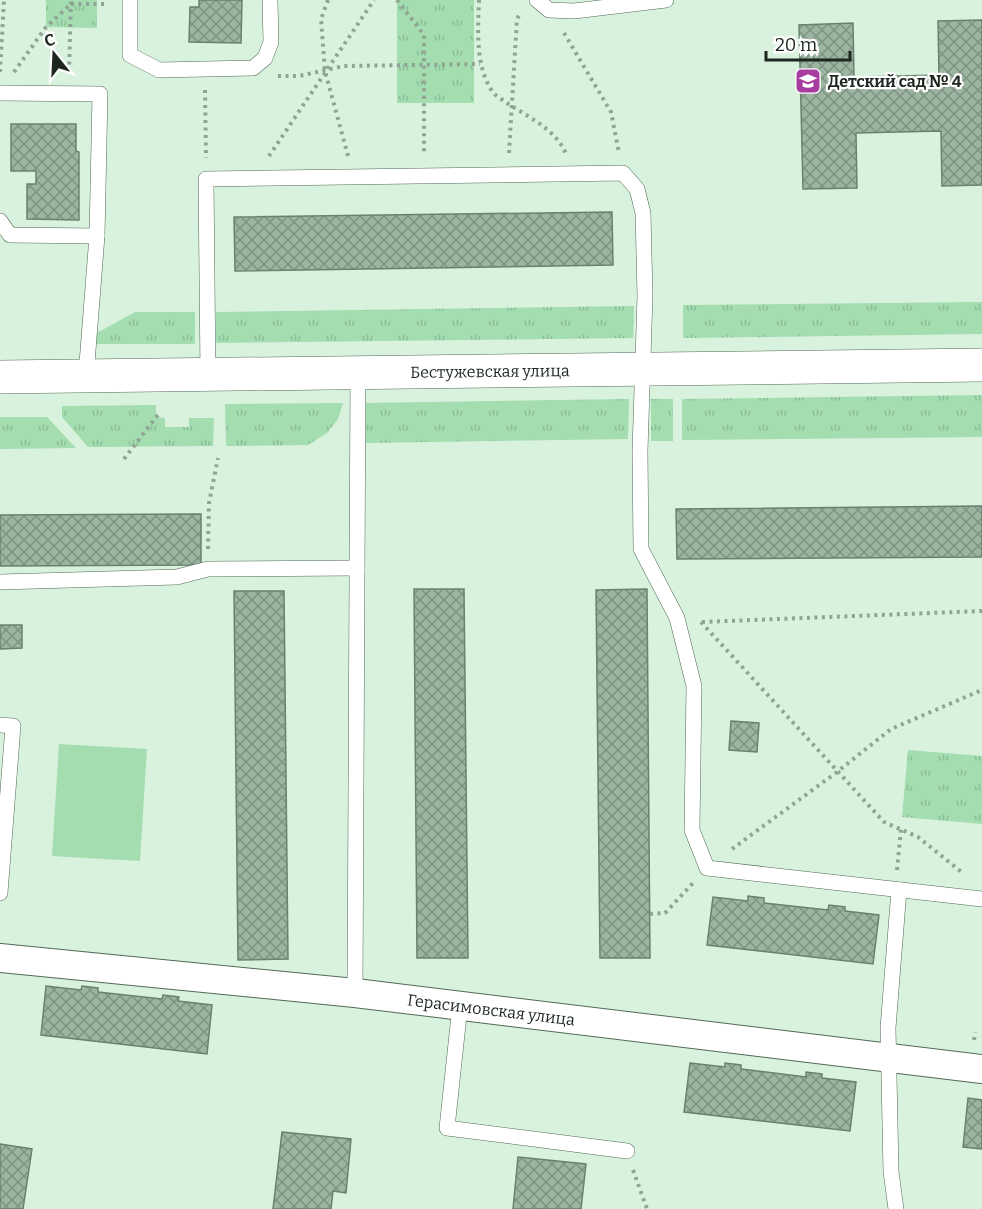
<svg xmlns="http://www.w3.org/2000/svg" width="982" height="1209" viewBox="0 0 982 1209" font-family="Bitter,serif">
  <style>
    .grass { fill: url(#grass-tufts) }
    .pitch { fill: #a3ddb0 }
    .building { fill: url(#building-cross-hatch); stroke: #69816e; stroke-width: 1.5 }
    .lines { fill: none; stroke-linecap: round; stroke-linejoin: round }
    .service-casing { stroke: #526956; stroke-width: 16 }
    .minor-casing { stroke: #526956; stroke-width: 30 }
    .tertiary-casing { stroke: #526956; stroke-width: 34 }
    .path { stroke: #90a494; stroke-width: 4; stroke-dasharray: 3 4.5; stroke-linecap: butt }
    .service { stroke: #fff; stroke-width: 15 }
    .minor { stroke: #fff; stroke-width: 28 }
    .tertiary { stroke: #fff; stroke-width: 33 }
    .labels { text-anchor: middle; stroke-width: 4.5; stroke-linejoin: round; paint-order: stroke }
    .poi-label { font-size: 16px; font-weight: bold; fill: #1d271f; stroke: #fff; text-anchor: start }
    .street-label { font-size: 16px; fill: #1d271f; stroke: #fff }
  </style>
  <defs>
    <pattern id="grass-tufts" width="24" height="20" patternUnits="userSpaceOnUse" patternTransform="scale(1.5)"><rect width="24" height="20" fill="#a3ddb0"/><path d="M3 7l-1-3M5 7V3M7 7l1-3M15 17l-1-3M17 17v-4M19 17l1-3" fill="none" stroke="#8cbe97"/></pattern>
    <pattern id="building-cross-hatch" width="8" height="8" patternUnits="userSpaceOnUse" patternTransform="scale(1.5)"><rect width="8" height="8" fill="#9cb5a1"/><path d="M0 0l8 8M0 8l8-8" fill="none" stroke="#7f9383"/></pattern>
  </defs>
  <rect width="100%" height="100%" fill="#d8f2dd"/>
  <g class="grass">
    <path d="M46 0H97V28L46 27Z"/>
    <rect x="397" y="0" width="77" height="103"/>
    <path d="M982 302V334L683 338V305Z"/>
    <path d="M634 306 633 338 216 343V312Z"/>
    <path d="M135 312H195V344H94L95 334Z"/>
    <path d="M982 395V437L682 440V399Z"/>
    <path d="M629 399 628 439 366 443V403Z"/>
    <rect x="651" y="399" width="22" height="42"/>
    <path d="M343 403 338 419 327 433 308 445 226 446 225 404Z"/>
    <path d="M156 405V417L165 418V427H189V418H214L213 446 88 447 62 417V406Z"/>
    <path d="M0 417H47L76 448 0 449Z"/>
    <path d="M908 750 982 756V824L902 817Z"/>
  </g>
  <path class="pitch" d="M59 744 147 749 140 861 52 856Z"/>
  <g class="building">
    <path d="M199 0H242L241 43 189 42 190 7H199Z"/>
    <path d="M982 20V185L942 186 941 131 856 133 857 188 803 189 799 25 853 23 854 77 939 75 938 21Z"/>
    <path d="M11 124H76V151L79 152V220L27 219V184H36V171H11Z"/>
    <path d="M612 212 613 265 235 271 234 217Z"/>
    <path d="M982 506V557L677 559 676 509Z"/>
    <path d="M201 514V565L0 566V515Z"/>
    <path d="M414 589H464L468 958H417Z"/>
    <path d="M647 589 650 958H600L596 590Z"/>
    <path d="M234 591H284L288 959 238 960Z"/>
    <path d="M0 625H22V648L0 649Z"/>
    <path d="M731 721 759 723 757 752 729 750Z"/>
    <path d="M748 896 764 898V903L828 910 829 905 845 907V911L879 915 873 964 707 945 713 897 748 901Z"/>
    <path d="M46 986 81 990 82 986 98 988V992L162 999 163 995 179 997 178 1001 212 1005 207 1054 41 1035Z"/>
    <path d="M690 1063 725 1067V1063L741 1065V1069L806 1077V1072L822 1074V1078L856 1082 850 1131 684 1112Z"/>
    <path d="M968 1098 982 1100V1149L963 1147Z"/>
    <path d="M282 1132 351 1139 346 1193 333 1191 331 1209H273Z"/>
    <path d="M0 1144 32 1149 23 1209H0Z"/>
    <path d="M518 1157 586 1164 581 1209H513Z"/>
  </g>
  <g class="lines">
    <g class="service-casing">
      <g id="service">
        <path d="M130 0V55L159 70 253 68 265 58 271 42 270 0"/>
        <path d="M537 0 549 10 574 11 666 0"/>
        <path d="M0 93 100 94 97 236 86 376"/>
        <path d="M0 221 10 235 97 236"/>
        <path d="M208 375 206 179 623 173 637 189 643 213 645 296 640 451 641 549 677 618 694 686 692 830 707 868 982 899"/>
        <path d="M0 582 177 577 208 569 357 568"/>
        <path d="M0 725 13 726 0 893"/>
        <path d="M355 993 358 373"/>
        <path d="M460 1006 447 1128 627 1151"/>
        <path d="M896 1209 891 1172 888 1028 899 890"/>
      </g>
    </g>
    <g class="minor-casing">
      <g id="minor">
        <path id="s1" d="M0 958 355 993 982 1069"/>
      </g>
    </g>
    <g class="tertiary-casing">
      <g id="tertiary">
        <path id="s2" d="M0 377 982 365"/>
      </g>
    </g>
    <g class="path">
      <path d="M328 0 321 19 325 71 348 156"/>
      <path d="M397 0 424 35V154"/>
      <path d="M479 0C478 30 475 65 492 91 495 96 502 99 507 103 528 117 556 129 566 154"/>
      <path d="M71 4H108"/>
      <path d="M564 33 611 112 619 153"/>
      <path d="M0 72 4 0"/>
      <path d="M14 72 46 27 71 4"/>
      <path d="M69 72 71 0"/>
      <path d="M278 76H299L344 66 480 64"/>
      <path d="M205 90 206 158"/>
      <path d="M509 153 517 19 521 12"/>
      <path d="M269 156 374 0"/>
      <path d="M124 459 160 412"/>
      <path d="M208 549 209 503 218 458"/>
      <path d="M701 622 884 822 918 837 964 874"/>
      <path d="M702 622 982 611"/>
      <path d="M732 849 837 772 891 729 982 690"/>
      <path d="M897 870 901 829"/>
      <path d="M650 914 665 913 693 883"/>
      <path d="M974 1040 975 1032"/>
      <path d="M633 1170 647 1209"/>
    </g>
    <use href="#service" class="service"/>
    <use href="#minor" class="minor"/>
    <use href="#tertiary" class="tertiary"/>
  </g>
  <defs>
    <g id="school-square" transform="scale(1.35)"><rect x="-9" y="-9" width="18" height="18" rx="4" fill="#a73e9f" stroke="#fff"/><path d="M0-5L7-2L0 1L-7-2ZM-4 1L0 2.5L4 1V4Q0 6-4 4Z" fill="#fff"/></g>
  </defs>
  <g fill-rule="evenodd">
    <use href="#school-square" x="808" y="81"/>
  </g>
  <g class="labels">
    <g class="poi-label">
      <text x="828" y="87">Детский сад № 4</text>
    </g>
    <g class="street-label">
      <text dy="6" stroke="none"><textPath href="#s2" startOffset="490">Бестужевская улица</textPath></text>
      <text dy="6" stroke="none"><textPath href="#s1" startOffset="494">Герасимовская улица</textPath></text>
    </g>
  </g>
  <g transform="translate(54 54) rotate(342)" stroke="#ffffff" stroke-width="4.5" paint-order="stroke">
  <path d="M0-4.5L10 22L0 15L-10 22Z" fill="#1d271f"/>
  <text y="-9" font-size="16" font-weight="bold" text-anchor="middle" fill="#1d271f">С</text>
  </g>
  <path d="M766 51v9h84v-9" fill="none" stroke="#1d271f" stroke-width="3"/>
  <text x="775" y="51" font-size="18" fill="#1d271f" stroke="#ffffff" stroke-width="4.5" paint-order="stroke">20 m</text>
</svg>
